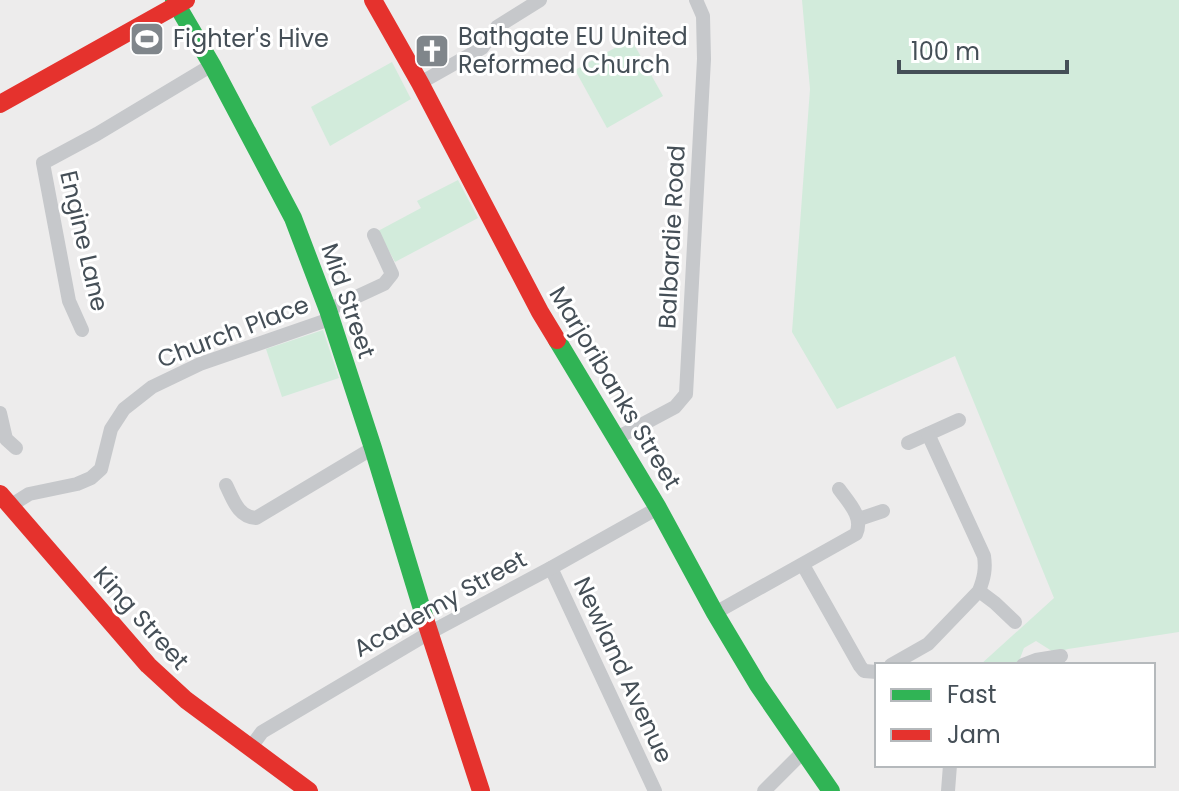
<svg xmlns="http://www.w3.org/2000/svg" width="1179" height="791" viewBox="0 0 1179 791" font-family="Poppins,sans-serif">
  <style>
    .green { fill: #d2ebdb }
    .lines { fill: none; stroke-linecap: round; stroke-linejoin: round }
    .street { stroke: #c6c8cb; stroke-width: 14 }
    .fast { stroke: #30b455; stroke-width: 18 }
    .jam { stroke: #e5322d; stroke-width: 18 }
    .labels { text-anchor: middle; stroke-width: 6; stroke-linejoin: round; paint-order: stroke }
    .poi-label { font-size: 24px; fill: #454f57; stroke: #fff; text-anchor: start }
    .street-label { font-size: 24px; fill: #454f57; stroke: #fff }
  </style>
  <rect width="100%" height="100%" fill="#edecec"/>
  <g class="green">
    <path d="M802 0H1179V632L1068 649 1055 653 1036 641 1024 648 1019 661 1010 665H980L1054 598 955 356 837 409 792 332 810 89Z"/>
    <path d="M631 39 663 96 607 128 575 70Z"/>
    <path d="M392 62 411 99 330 146 311 107Z"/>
    <path d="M458 180 478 218 395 262 378 231 421 208 417 201Z"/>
    <path d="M323 330 339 378 282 397 266 349Z"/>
  </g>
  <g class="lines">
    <g class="street">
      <path d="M420 83 482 48 497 27 540 0"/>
      <path d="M328 310 384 284 392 274 374 235"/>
      <path d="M82 330 69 301 43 163 97 134 212 65"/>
      <path d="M0 413 6 439 16 448"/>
      <path d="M615 439 675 407 686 394 704 59 703 16 696 0"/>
      <path d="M908 443 959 420"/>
      <path d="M226 485C233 499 238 517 256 518L373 448"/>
      <path d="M10 506 29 494 77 484 91 478 101 469 111 429 124 409 152 387 200 364 330 319"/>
      <path d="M859 519 883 511"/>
      <path d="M803 565 860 666 864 671 877 672"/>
      <path d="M551 568 655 791"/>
      <path d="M979 591 995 603 1015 622"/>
      <path d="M715 613 856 534C864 517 848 502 839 489"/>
      <path d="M891 665 928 644 979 591C984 578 986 569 984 556L928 434"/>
      <path d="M1023 665 1036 660 1061 656"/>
      <path d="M251 747 262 732 429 633 551 568 658 508"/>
      <path d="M764 791 804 751"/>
      <path d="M948 791 950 765"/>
    </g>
    <g class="fast">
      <path d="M174 0 212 65 293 218 328 310 373 448 425 619"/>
      <path d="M557 340 658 508 715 613 758 685 831 791"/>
    </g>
    <g class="jam">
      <path d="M373 0 420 83 540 312 557 340"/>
      <path d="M0 104 186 0"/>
      <path d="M0 494 148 665 186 700 309 791"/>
      <path d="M425 619 481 791"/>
    </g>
  </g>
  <defs>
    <g id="stadium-square" transform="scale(1.8)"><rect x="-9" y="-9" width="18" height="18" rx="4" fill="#80868b" stroke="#fff"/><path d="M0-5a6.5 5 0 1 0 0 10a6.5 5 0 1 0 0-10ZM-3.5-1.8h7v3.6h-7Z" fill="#fff"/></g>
    <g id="church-square" transform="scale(1.8)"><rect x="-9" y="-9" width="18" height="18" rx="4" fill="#80868b" stroke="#fff"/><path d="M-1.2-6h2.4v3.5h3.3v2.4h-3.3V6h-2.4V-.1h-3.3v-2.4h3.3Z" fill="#fff"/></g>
  </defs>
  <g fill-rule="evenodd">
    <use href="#stadium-square" x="147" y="39"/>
    <use href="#church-square" x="432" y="51"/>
  </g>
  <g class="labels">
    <g class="poi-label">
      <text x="458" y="45">Bathgate EU United<tspan x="458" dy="28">Reformed Church</tspan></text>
      <text x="173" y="47">Fighter's Hive</text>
    </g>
    <g class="street-label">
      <text transform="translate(672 237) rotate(-87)" y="8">Balbardie Road</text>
      <text transform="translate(84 241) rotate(77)" y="8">Engine Lane</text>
      <text transform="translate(348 301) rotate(71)" y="8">Mid Street</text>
      <text transform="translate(233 332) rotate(-21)" y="8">Church Place</text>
      <text transform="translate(615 388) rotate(59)" y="8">Marjoribanks Street</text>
      <text transform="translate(440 604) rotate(-29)" y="8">Academy Street</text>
      <text transform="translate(141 618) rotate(48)" y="8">King Street</text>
      <text transform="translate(623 670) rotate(65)" y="8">Newland Avenue</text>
    </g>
  </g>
  <rect x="875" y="663" width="280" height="104" fill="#ffffff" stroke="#b5b9bc" stroke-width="2"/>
  <rect x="891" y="689" width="40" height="12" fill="#30b455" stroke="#b5b9bc" stroke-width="2"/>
  <text x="947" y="703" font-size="24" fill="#454f57">Fast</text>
  <rect x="891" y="729" width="40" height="12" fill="#e5322d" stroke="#b5b9bc" stroke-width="2"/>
  <text x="947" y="743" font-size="24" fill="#454f57">Jam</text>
  <path d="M899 60v12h168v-12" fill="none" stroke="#454f57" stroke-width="4"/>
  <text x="911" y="60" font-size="24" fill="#454f57" stroke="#ffffff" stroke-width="6" paint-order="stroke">100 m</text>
</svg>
